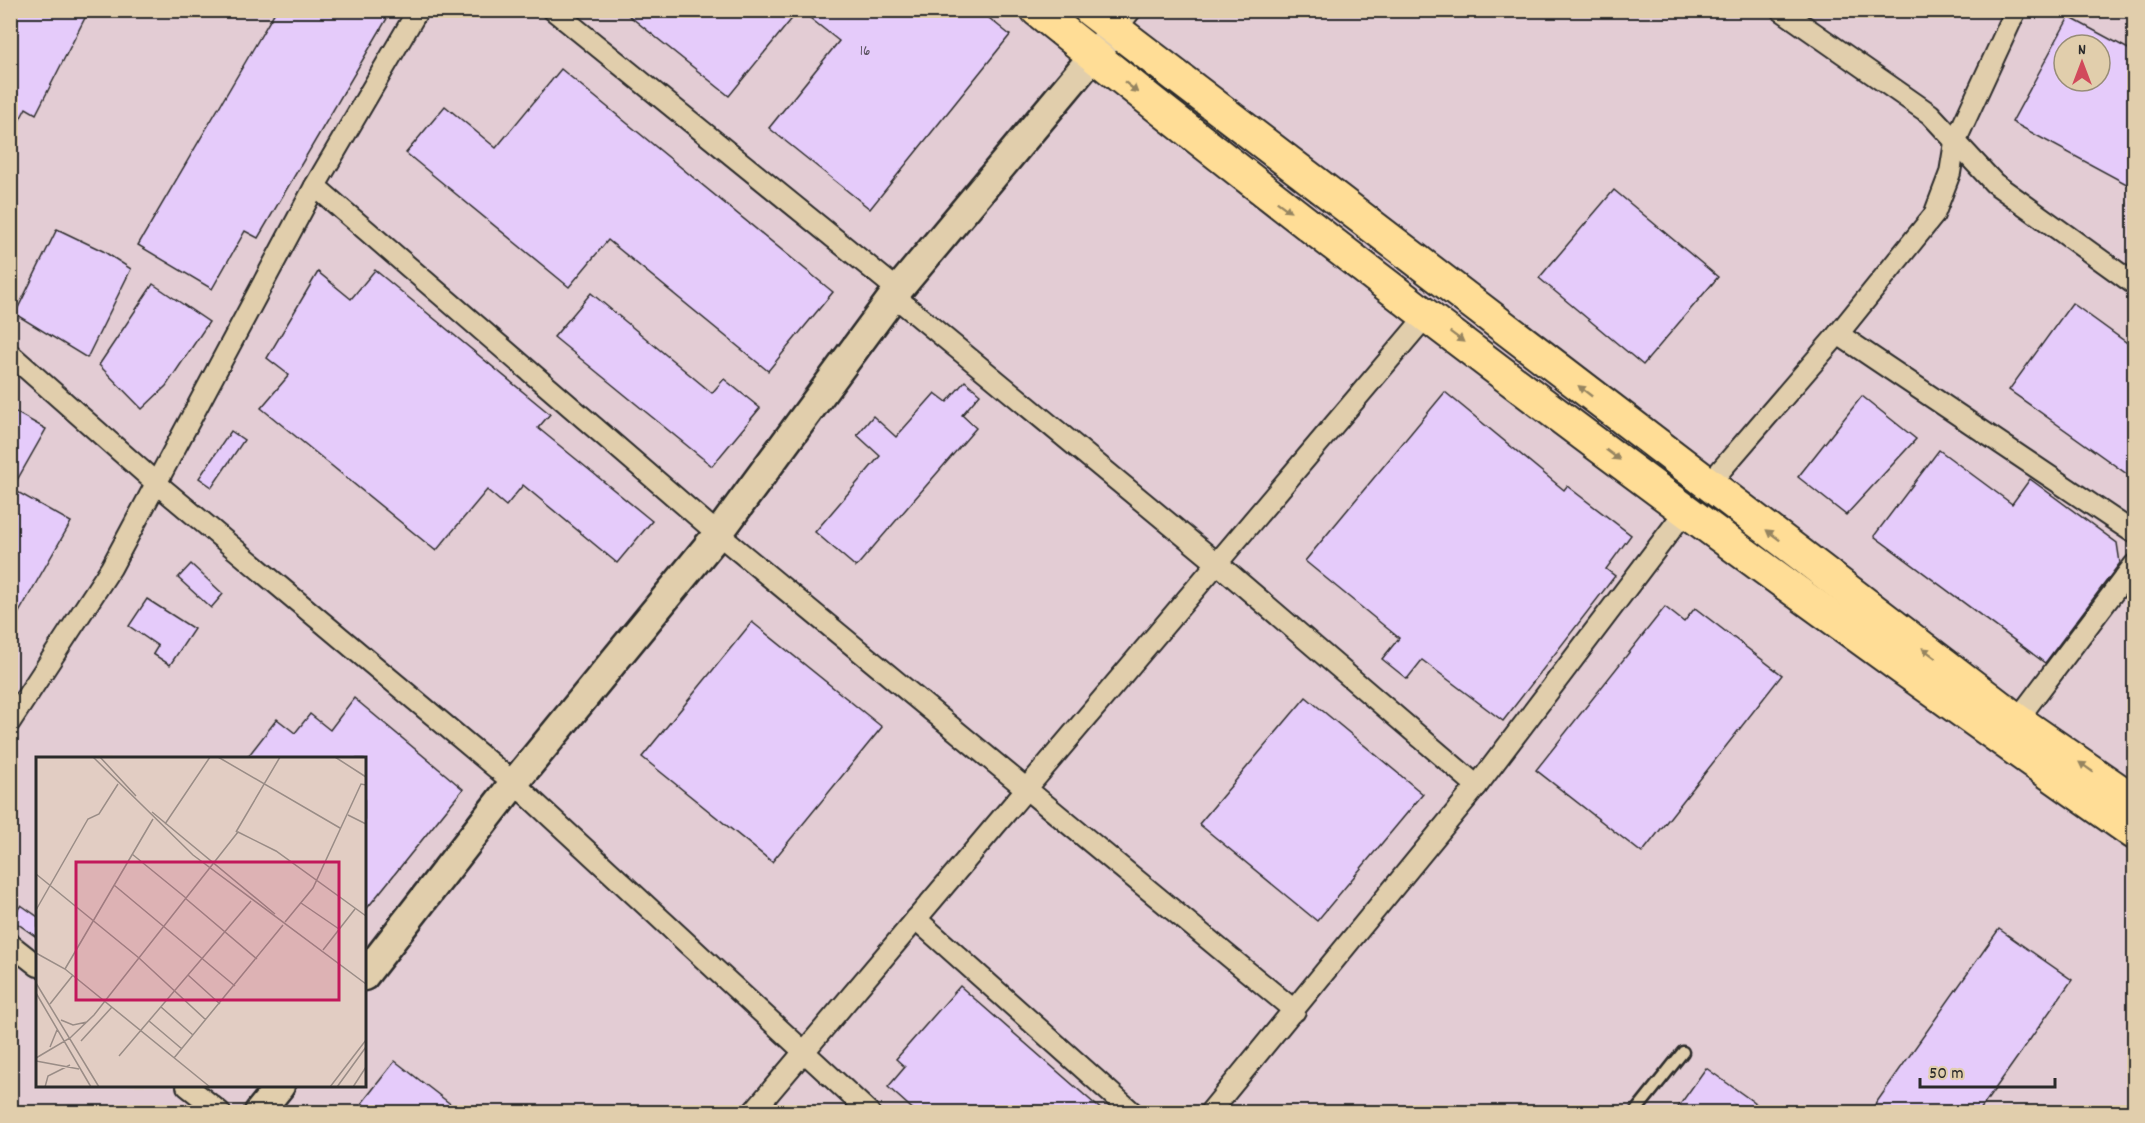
<svg xmlns="http://www.w3.org/2000/svg" width="2145" height="1123" viewBox="0 0 2145 1123" font-family="Dekko,sans-serif">
  <style>
    .built { fill: #e3ccd4; fill-rule: evenodd }
    .building { fill: #e5cbfa; stroke: #2b2b2b; stroke-width: 1.5; fill-rule: evenodd }
    .lines { fill: none; stroke-linecap: round; stroke-linejoin: round }
    .lane-casing { stroke: #2b2b2b; stroke-width: 15 }
    .street-casing { stroke: #2b2b2b; stroke-width: 24 }
    .secondary-casing { stroke: #2b2b2b; stroke-width: 33 }
    .primary-casing { stroke: #2b2b2b; stroke-width: 36 }
    .lane { stroke: #e1ceac; stroke-width: 10 }
    .street { stroke: #e1ceac; stroke-width: 20 }
    .secondary { stroke: #e1ceac; stroke-width: 28 }
    .primary { stroke: #ffdd96; stroke-width: 32 }
    .oneway { fill: #958460 }
    .labels { text-anchor: middle; stroke-width: 4.5; stroke-linejoin: round; paint-order: stroke }
    .number-label { font-size: 15px; fill: #5a535f }
    .inset-road { fill: none; stroke: #998c86; stroke-width: 1.5 }
    .view { fill: #c2185b; fill-opacity: 0.15; stroke: #c2185b; stroke-width: 3 }
    .inset-edge { fill: none; stroke: #2b2b2b; stroke-width: 3 }
  </style>
  <rect width="100%" height="100%" fill="#e2cdc3"/>
  <filter id="ink" filterUnits="userSpaceOnUse"><feTurbulence type="fractalNoise" baseFrequency=".0167" numOctaves="2"/><feDisplacementMap in="SourceGraphic" scale="12" xChannelSelector="R" yChannelSelector="G"/><feConvolveMatrix kernelMatrix="1 2 1 2 8 2 1 2 1" color-interpolation-filters="sRGB"/></filter>
  <g filter="url(#ink)">
    <path class="built" d="M11 11H2134V1112H11ZM2064 45H2100V81H2064ZM38 758H364V1086H38Z"/>
    <g class="building">
      <path d="M10 10H89L36 114 26 108 10 138Z"/>
      <path d="M276 10H392L258 238 245 231 212 289 138 245Z"/>
      <path d="M622 10H799L729 96Z"/>
      <path d="M800 10H979L1010 35 870 209 769 128 839 41Z"/>
      <path d="M2069 17 2134 52V188L2012 122ZM2064 45H2100V81H2064Z"/>
      <path d="M561 69 833 292 768 371 608 240 569 287 406 153 445 106 496 148Z"/>
      <path d="M1614 190 1718 277 1643 365 1539 278Z"/>
      <path d="M57 229 103 251 131 269 87 358 15 314Z"/>
      <path d="M375 270 550 414 538 428 652 521 617 563 523 485 506 506 487 490 436 551 261 408 289 375 267 358 318 272 351 299Z"/>
      <path d="M153 284 209 322 166 386 142 409 99 365Z"/>
      <path d="M591 293 712 393 724 379 760 408 712 466 554 337Z"/>
      <path d="M2072 303 2134 348V479L2009 390Z"/>
      <path d="M965 381 980 394 962 415 976 428 856 567 815 532 880 456 857 435 873 416 896 437 935 393 947 402Z"/>
      <path d="M1445 392 1564 490 1567 486 1631 535 1606 569 1615 576 1503 721 1422 660 1407 679 1382 659 1399 638 1305 561Z"/>
      <path d="M1862 396 1916 439 1846 515 1798 477Z"/>
      <path d="M10 409 46 429 12 489 71 522 10 628Z"/>
      <path d="M231 431 244 440 212 487 199 478Z"/>
      <path d="M1939 450 2012 504 2030 479 2117 543 2120 563 2045 663 1874 536Z"/>
      <path d="M191 564 223 594 211 608 178 578Z"/>
      <path d="M147 599 194 629 170 665 153 654 158 646 129 626Z"/>
      <path d="M1665 607 1684 622 1695 608 1782 675 1642 853 1536 770Z"/>
      <path d="M752 622 882 727 772 862 642 757Z"/>
      <path d="M1306 697 1423 794 1317 921 1199 824Z"/>
      <path d="M354 698 463 789 364 912V759H246L277 719 295 733 310 714 330 730Z"/>
      <path d="M21 905 38 917V938L11 919Z"/>
      <path d="M1999 929 2072 980 1978 1113H1869Z"/>
      <path d="M960 986 1105 1113H917L888 1087 905 1067 896 1059Z"/>
      <path d="M395 1061 462 1113H374L362 1103Z"/>
      <path d="M1706 1068 1769 1113H1674Z"/>
    </g>
    <g class="lines">
      <g class="lane-casing">
        <path id="lane" d="M1635 1112 1683 1052"/>
      </g>
      <g class="street-casing">
        <g id="street">
          <path d="M553 10 898 290"/>
          <path d="M1781 10 1930 114 1994 183 2134 284"/>
          <path d="M1115 30 1131 10"/>
          <path d="M315 186 718 534 1295 1011"/>
          <path d="M894 296 1217 563 1477 786"/>
          <path d="M1838 334 2134 533"/>
          <path d="M10 354 156 483 514 783 869 1112"/>
          <path d="M1708 485 1838 334 1934 215 1950 173 1955 142 2016 10"/>
          <path d="M2017 720 2134 565"/>
          <path d="M10 722 111 568 315 186 418 10"/>
          <path d="M916 919 1132 1112"/>
          <path d="M10 944 38 966"/>
          <path d="M187 1086 220 1112"/>
          <path d="M753 1112 1427 315"/>
          <path d="M1210 1112 1477 786 1686 510"/>
        </g>
      </g>
      <g class="secondary-casing">
        <g id="secondary">
          <path d="M364 976 514 783 718 534 898 290 1115 30"/>
          <path d="M259 1112 280 1086"/>
        </g>
      </g>
      <g class="primary-casing">
        <g id="primary">
          <path d="M1037 10C1393 297 1760 571 2134 833"/>
          <path d="M1090 10 2017 720 2134 801"/>
        </g>
      </g>
      <use href="#lane" class="lane"/>
      <use href="#street" class="street"/>
      <use href="#secondary" class="secondary"/>
      <use href="#primary" class="primary"/>
    </g>
    <defs><path id="oneway-solid" d="M-6-.8H1V-3.2L6.5 0L1 3.2V.8H-6Z" transform="scale(1.5)"/></defs>
    <g class="oneway">
      <use href="#oneway-solid" transform="translate(1131 87) rotate(39)"/>
      <use href="#oneway-solid" transform="translate(1284 207) rotate(37)"/>
      <use href="#oneway-solid" transform="translate(1457 337) rotate(37)"/>
      <use href="#oneway-solid" transform="translate(1585 391) rotate(-142)"/>
      <use href="#oneway-solid" transform="translate(1613 455) rotate(37)"/>
      <use href="#oneway-solid" transform="translate(1773 535) rotate(-143)"/>
      <use href="#oneway-solid" transform="translate(1929 653) rotate(-143)"/>
      <use href="#oneway-solid" transform="translate(2086 767) rotate(-145)"/>
    </g>
  </g>
  <g class="labels">
    <g class="number-label">
      <text x="865" y="55">16</text>
    </g>
  </g>
  <g transform="translate(36 757)">
    <rect width="330" height="330" fill="#e2cdc3"/>
    <path class="inset-road" d="M57 0 157 98 330 227M64 0 100 39M182 0 304 71M299 0 330 20M116 55 239 157M312 58 330 67M129 67 174 0M200 75 244 0M96 97 150 141M0 117 103 201 170 263M78 128 199 229M149 141 221 202M265 146 303 172M0 153 52 62 63 57 82 27M249 165 277 131 325 27 330 28M287 193 319 152M0 196 29 212 174 330M29 212 117 62M152 218 184 247M0 226 63 330M0 236 55 330M14 247 37 218M125 250 157 278M25 263 37 268 51 265M113 264 146 292M45 284 76 250M14 290 21 273M83 299 215 144M0 301 34 281 58 258 202 75 240 94 330 159M138 301 247 168M0 304 43 312M9 330 12 319 34 308M294 330 330 283M301 330 330 290M317 330 330 310"/>
    <path class="view" d="M40 105H303V243H40Z"/>
    <rect width="330" height="330" class="inset-edge"/>
  </g>
  <rect width="2145" height="1123" fill="none" stroke="#e1ceac" stroke-width="36"/>
  <rect x="18" y="18" width="2109" height="1087" fill="none" stroke="#2b2b2b" stroke-width="2" filter="url(#ink)"/>
  <g transform="translate(2082 63)"><circle r="28" fill="#e1ceac" stroke="#988d78" stroke-width="1.5"/>
  <path d="M0-4.5L10 22L0 15L-10 22Z" fill="#d1495b"/>
  <text y="-9" font-size="16" font-weight="bold" text-anchor="middle" fill="#2b2b2b">N</text>
  </g>
  <path d="M1920 1078v9h135v-9" fill="none" stroke="#2b2b2b" stroke-width="3"/>
  <text x="1929" y="1078" font-size="18" fill="#2b2b2b" stroke="#e1ceac" stroke-width="4.5" paint-order="stroke">50 m</text>
</svg>
